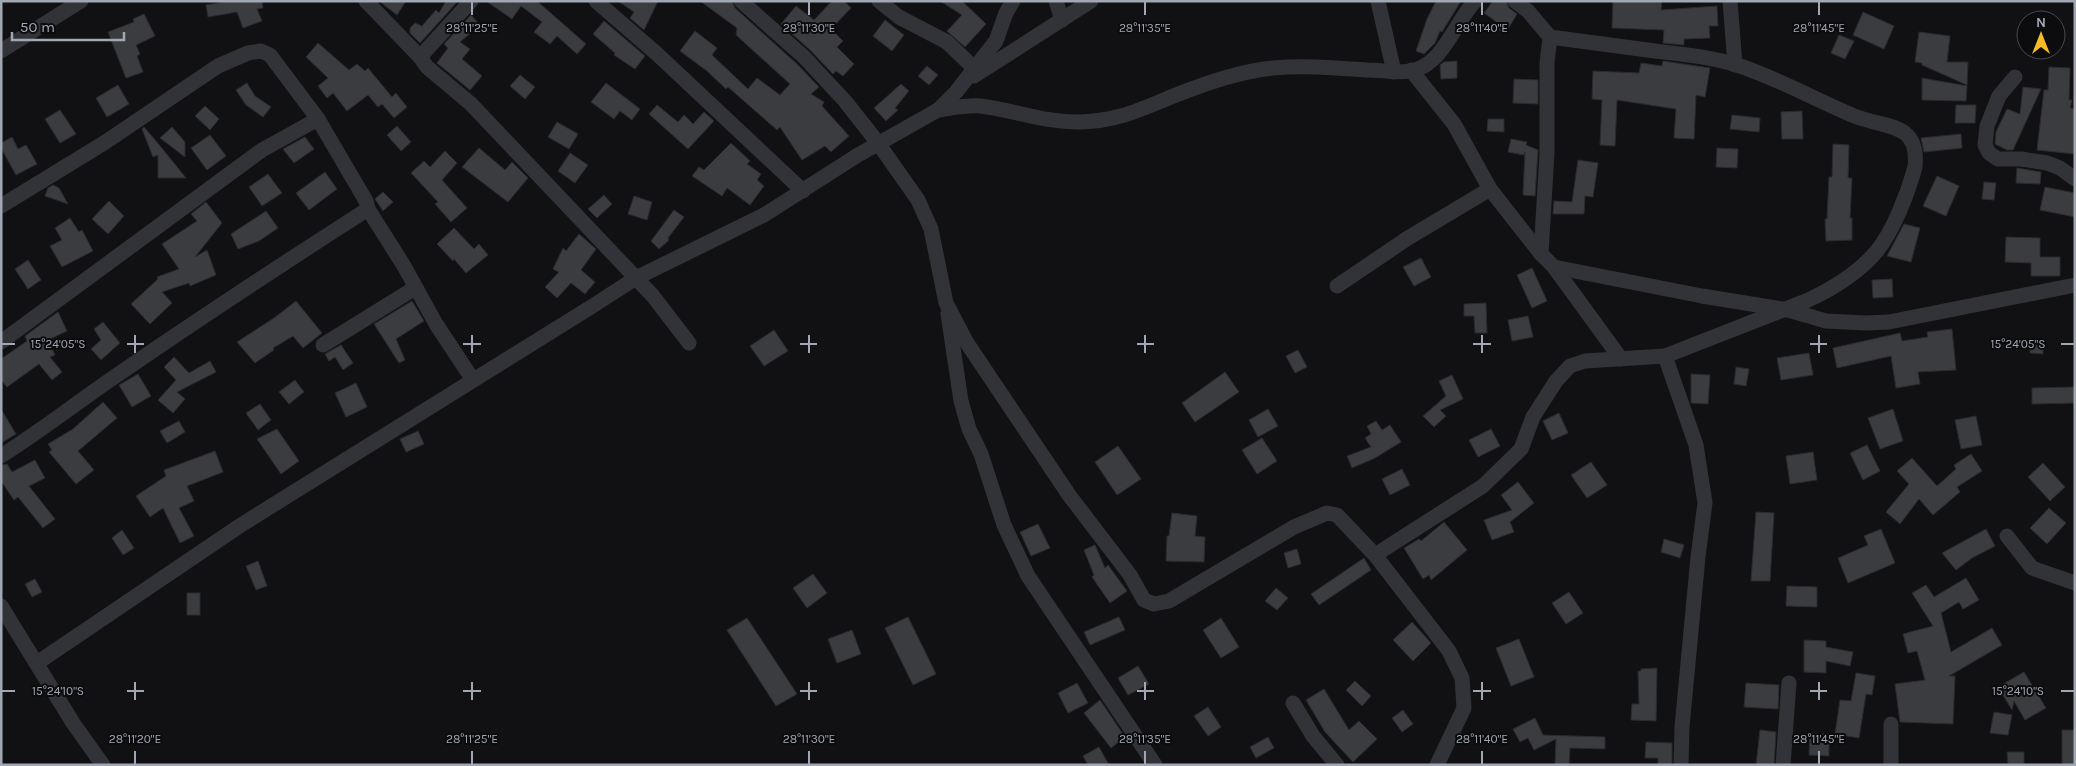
<svg xmlns="http://www.w3.org/2000/svg" width="2076" height="766" viewBox="0 0 2076 766" font-family="Karla,sans-serif">
  <style>
    .building { fill: #3b3c40; stroke: #2b2b2f }
    .lines { fill: none; stroke-linecap: round; stroke-linejoin: round }
    .minor { stroke: #323338; stroke-width: 15 }
    .ticks { fill: none; stroke: #a2a7b4; stroke-width: 2 }
    .ticks-label { font-size: 12px; text-anchor: middle; fill: #a2a7b4; stroke: #0c0c0e; stroke-width: 4; stroke-linejoin: round; paint-order: stroke }
  </style>
  <rect width="100%" height="100%" fill="#111113"/>
  <g class="building">
    <path d="M228 1H262L263 8 257 9 262 21 243 28 237 12 208 17 206 5Z"/>
    <path d="M379 1H406L397 15Z"/>
    <path d="M446 1H458L420 43 410 33V28L415 23 422 26 436 10 439 13Z"/>
    <path d="M486 1H537L586 44 577 54 557 36 550 44 534 32 542 22 521 6 512 19Z"/>
    <path d="M618 1H658L644 30 630 18 634 12Z"/>
    <path d="M700 1H732L735 8 797 64 819 87 811 94 824 102 822 106 849 136 831 152 825 146 802 160 780 127 777 130 728 87 726 89 707 71 680 51 695 31 717 48 712 55 748 89 757 78 780 95 790 84 736 35 737 28Z"/>
    <path d="M832 1H844L851 8 831 29 843 41 837 47 854 64 843 76 836 71 833 74 810 50 781 24 796 6 814 20Z"/>
    <path d="M940 1H962L986 24 965 47 947 31 962 15Z"/>
    <path d="M1436 1H1461L1442 32 1440 31 1435 43 1424 54 1416 51 1427 19Z"/>
    <path d="M1493 1H1506L1509 8 1517 14 1505 34 1495 27 1498 23 1484 13Z"/>
    <path d="M1613 1H1662L1661 10 1717 6 1718 26H1709L1710 38 1684 39V45L1663 43 1664 30 1612 28Z"/>
    <path d="M1863 12 1894 26 1884 49 1853 35Z"/>
    <path d="M144 14 155 36 136 45 140 54 137 56 143 72 126 78 108 32 134 22 133 19Z"/>
    <path d="M471 15 480 25 460 42 470 49 462 59 482 76 470 90 437 63 448 48 444 44Z"/>
    <path d="M885 20 904 35 892 51 873 36Z"/>
    <path d="M604 21 645 56 635 69 614 55 615 53 593 34Z"/>
    <path d="M1919 32 1950 36 1947 62H1968L1967 85 1922 65V63L1915 62Z"/>
    <path d="M1839 35 1854 41 1845 59 1831 53Z"/>
    <path d="M318 43 349 70 357 64 365 71 368 68 392 97 396 93 407 107 394 118 382 104 378 107 368 95 347 111 333 93 327 98 318 86 328 78 306 57Z"/>
    <path d="M1457 61V78L1441 79 1440 65 1444 62Z"/>
    <path d="M1663 61 1710 68 1705 97 1696 95 1694 139 1674 138 1676 109 1617 100 1615 146 1600 145 1602 100 1592 99 1593 71 1639 73 1641 63 1662 66Z"/>
    <path d="M927 66 938 75 929 85 918 76Z"/>
    <path d="M2049 67 2070 68 2069 100H2072L2070 108 2075 109V154L2037 150 2044 90H2048Z"/>
    <path d="M520 75 535 87 525 99 510 86Z"/>
    <path d="M1922 78 1967 86 1966 101 1922 100Z"/>
    <path d="M1514 79 1538 80V104L1513 103Z"/>
    <path d="M247 83 255 96 271 107 263 117 246 105 236 90Z"/>
    <path d="M606 83 640 109 632 120 620 111 614 119 591 102Z"/>
    <path d="M901 84 909 91 895 108 898 110 886 121 874 108Z"/>
    <path d="M118 85 129 104 107 117 96 98Z"/>
    <path d="M2023 87 2041 89 2013 150H2007L1995 144 1996 132 2007 109 2020 114Z"/>
    <path d="M657 105 678 122 684 115 693 124 704 112 714 121 688 149 649 114Z"/>
    <path d="M1956 105H1976L1975 123H1955Z"/>
    <path d="M205 106 219 119 210 130 195 116Z"/>
    <path d="M60 110 76 134 60 143 45 119Z"/>
    <path d="M1802 111 1803 139H1782L1781 112Z"/>
    <path d="M1732 115 1760 118 1759 132 1730 129Z"/>
    <path d="M1488 119H1504V132L1487 131Z"/>
    <path d="M557 122 578 134 569 149 548 137Z"/>
    <path d="M397 126 411 142 401 151 387 135Z"/>
    <path d="M144 127 161 147 186 178H158V155L153 157 142 129Z"/>
    <path d="M172 127 185 142V157L160 138Z"/>
    <path d="M1961 134 1962 148 1924 152 1921 138Z"/>
    <path d="M210 135 226 156 207 170 191 148Z"/>
    <path d="M12 137 18 149 26 145 37 164 16 175 1 148V143Z"/>
    <path d="M305 137 314 149 294 163 283 149Z"/>
    <path d="M1511 139 1527 142 1526 145 1538 150 1535 196 1523 195 1525 152 1524 155 1508 152Z"/>
    <path d="M731 143 750 161 747 164 761 174 757 180 764 186 750 205 727 188 722 196 692 176 699 167 704 170Z"/>
    <path d="M1833 144 1849 145 1848 178H1852L1850 218H1852V240L1826 241 1825 219H1827L1829 177H1832Z"/>
    <path d="M479 148 505 170 512 162 528 178 508 202 462 167Z"/>
    <path d="M1717 148 1738 149 1737 168 1716 167Z"/>
    <path d="M445 151 457 163 442 180 467 208 451 222 435 204 438 202 411 173 424 161 430 167Z"/>
    <path d="M570 153 588 165 575 183 558 171Z"/>
    <path d="M1578 160 1598 163 1593 197 1585 196 1584 214H1553L1554 201 1572 202Z"/>
    <path d="M2017 168 2041 172 2040 184 2016 183Z"/>
    <path d="M325 172 337 189 309 210 296 193Z"/>
    <path d="M268 174 282 193 262 206 249 187Z"/>
    <path d="M1937 176 1959 186 1946 216 1923 206Z"/>
    <path d="M1984 182 1996 183 1994 200 1982 199Z"/>
    <path d="M53 185 59 188 68 204 45 196 48 188Z"/>
    <path d="M2045 187 2075 193V217L2040 210Z"/>
    <path d="M383 192 393 202 383 211 375 199Z"/>
    <path d="M604 195 612 204 597 218 588 209Z"/>
    <path d="M634 196 652 202 647 220 628 214Z"/>
    <path d="M109 201 124 216 108 234 92 219Z"/>
    <path d="M206 202 222 223 195 257 207 250 216 275 190 286 189 283 162 292 172 303 150 324 131 304 158 279 157 277 179 269 162 244 197 221 191 214Z"/>
    <path d="M674 210 684 217 668 238 669 240 659 249 651 241Z"/>
    <path d="M266 211 278 228 259 241 238 249 231 234Z"/>
    <path d="M70 218 79 232 82 230 93 251 62 267 50 246 62 240 55 228Z"/>
    <path d="M1904 224 1920 228 1911 262 1887 256Z"/>
    <path d="M454 228 474 249 479 244 488 255 466 273 454 259 453 261 437 244Z"/>
    <path d="M579 234 596 249 581 270 595 282 585 294 571 283 557 298 545 287 559 272 553 269 563 248 566 251Z"/>
    <path d="M2006 237 2040 238V257H2060V276H2031V263L2005 262Z"/>
    <path d="M1421 258 1431 277 1414 286 1403 267Z"/>
    <path d="M28 260 41 280 28 289 15 269Z"/>
    <path d="M1532 268 1547 301 1532 308 1517 275Z"/>
    <path d="M1892 279 1893 297 1873 298 1872 280Z"/>
    <path d="M296 301 322 333 303 348 293 336 273 348 274 350 255 363 237 342 274 318Z"/>
    <path d="M412 301 424 321 396 339 405 360 399 363 374 324Z"/>
    <path d="M1486 303 1487 333H1475L1474 316H1464V304Z"/>
    <path d="M58 312 67 331 48 340 55 355 50 357 62 372 52 380 39 364 7 387 1 380V359L27 341 25 336Z"/>
    <path d="M1528 316 1533 337 1512 341 1508 320Z"/>
    <path d="M103 322 120 343 101 360 91 349 101 340 94 329Z"/>
    <path d="M1952 329 1956 370 1918 372 1920 384 1896 388 1891 356 1837 368 1833 348 1900 333 1902 341 1928 337 1927 332Z"/>
    <path d="M774 330 788 351 764 366 750 346Z"/>
    <path d="M2030 340 2043 341V354L2030 353Z"/>
    <path d="M341 345 353 363 343 370 335 357 329 361 325 354Z"/>
    <path d="M1298 350 1307 367 1295 373 1286 356Z"/>
    <path d="M1809 353 1813 375 1781 380 1777 358Z"/>
    <path d="M174 357 189 373 210 361 216 372 177 392 185 399 173 413 158 400 176 380 164 367Z"/>
    <path d="M1736 367 1749 369 1746 386 1734 384Z"/>
    <path d="M1225 372 1239 392 1195 422 1182 403Z"/>
    <path d="M138 374 151 396 132 407 119 385Z"/>
    <path d="M1691 374 1710 375 1708 404 1691 403Z"/>
    <path d="M1452 375 1463 399 1440 410 1446 416 1434 427 1423 416 1446 396 1439 381Z"/>
    <path d="M295 380 304 392 289 404 279 392Z"/>
    <path d="M356 383 367 407 346 417 335 393Z"/>
    <path d="M2075 387V403L2032 404V388Z"/>
    <path d="M103 402 117 418 78 451 94 470 76 484 49 452 52 450 48 444 73 429Z"/>
    <path d="M260 404 271 420 258 430 246 413Z"/>
    <path d="M1 409 16 434 1 443Z"/>
    <path d="M1268 409 1278 426 1258 437 1249 420Z"/>
    <path d="M1893 409 1903 441 1880 449 1868 418Z"/>
    <path d="M1559 413 1568 433 1552 440 1543 421Z"/>
    <path d="M1976 416 1982 445 1961 449 1955 420Z"/>
    <path d="M179 421 185 432 167 443 160 431Z"/>
    <path d="M1376 421 1382 430 1390 425 1401 442 1375 458 1352 468 1347 456 1371 447 1365 438 1371 434 1367 426Z"/>
    <path d="M277 429 299 461 281 474 257 439Z"/>
    <path d="M1491 429 1500 446 1478 457 1469 440Z"/>
    <path d="M418 431 424 444 406 452 400 439Z"/>
    <path d="M1262 438 1277 461 1257 474 1242 450Z"/>
    <path d="M1867 445 1880 471 1863 480 1850 453Z"/>
    <path d="M1118 446 1141 479 1117 495 1095 462Z"/>
    <path d="M215 451 223 472 187 486 194 501 179 508 194 536 180 543 163 508 150 517 136 496 166 476 164 470Z"/>
    <path d="M1813 452 1817 480 1790 484 1786 456Z"/>
    <path d="M1971 454 1982 471 1957 487 1960 492 1933 515 1919 499 1900 524 1886 512 1909 484 1897 471 1912 458 1937 486 1956 469 1954 465Z"/>
    <path d="M35 460 45 478 29 486 55 519 43 528 18 497 14 500 1 481V465L7 464 12 472Z"/>
    <path d="M1591 462 1607 485 1587 498 1571 475Z"/>
    <path d="M2043 463 2065 487 2050 501 2028 477Z"/>
    <path d="M1402 469 1410 485 1390 495 1382 479Z"/>
    <path d="M1518 482 1534 503 1510 522 1514 532 1492 540 1484 520 1512 510 1501 495Z"/>
    <path d="M2049 508 2066 523 2047 544 2030 528Z"/>
    <path d="M1756 512 1774 513 1770 581H1751Z"/>
    <path d="M1172 513 1197 516 1195 536 1205 537 1204 562 1166 561 1167 536H1169Z"/>
    <path d="M1444 522 1467 550 1431 580 1429 575 1423 579 1404 548 1419 539 1421 541Z"/>
    <path d="M1038 524 1050 548 1031 556 1020 532Z"/>
    <path d="M1881 529 1895 563 1848 583 1838 558 1868 545 1864 536Z"/>
    <path d="M1986 529 1995 546 1972 558 1956 570 1942 553Z"/>
    <path d="M122 530 134 548 123 555 112 538Z"/>
    <path d="M1664 539 1684 545 1680 558 1661 552Z"/>
    <path d="M1095 545 1105 568 1108 565 1127 591 1110 603 1092 577 1094 575 1084 550Z"/>
    <path d="M1297 549 1301 564 1288 568 1284 553Z"/>
    <path d="M1364 558 1371 570 1319 605 1311 594Z"/>
    <path d="M258 561 267 586 256 590 246 566Z"/>
    <path d="M813 574 827 593 807 608 793 588Z"/>
    <path d="M1966 578 1979 600 1963 609 1959 602 1941 613 1951 652 1992 628 2002 645 1949 676H1955L1953 724 1900 722 1895 684 1925 680 1917 651 1908 653 1903 634 1933 626 1912 593 1926 585 1934 597Z"/>
    <path d="M35 579 42 592 32 597 25 584Z"/>
    <path d="M1787 586 1817 587V607L1786 606Z"/>
    <path d="M1276 588 1288 598 1277 610 1265 601Z"/>
    <path d="M1569 592 1583 613 1566 624 1552 603Z"/>
    <rect x="187" y="593" width="13" height="22"/>
    <path d="M908 617 936 674 913 685 885 628Z"/>
    <path d="M1119 617 1125 630 1090 645 1084 632Z"/>
    <path d="M747 618 797 694 776 706 727 630Z"/>
    <path d="M1221 618 1239 647 1221 658 1203 630Z"/>
    <path d="M1412 622 1431 643 1413 661 1393 640Z"/>
    <path d="M852 630 861 654 837 663 828 639Z"/>
    <path d="M1519 639 1534 677 1511 686 1496 648Z"/>
    <path d="M1804 640 1826 641V647L1853 652 1850 666 1826 661V673L1804 672Z"/>
    <path d="M1138 666 1149 684 1128 695 1118 678Z"/>
    <path d="M1657 668 1656 721 1631 720 1632 704H1639L1638 671H1641V669Z"/>
    <path d="M2024 672 2046 708 2025 720 2014 701 2012 710 1998 687Z"/>
    <path d="M1856 673 1875 676 1872 695 1866 694 1859 738 1835 734 1840 700 1851 701Z"/>
    <path d="M1355 681 1371 696 1362 706 1346 690Z"/>
    <path d="M1077 683 1088 703 1068 713 1058 693Z"/>
    <path d="M1746 683 1779 685 1778 709 1744 707Z"/>
    <path d="M1324 689 1349 730 1359 721 1377 739 1353 762 1325 732 1306 700Z"/>
    <path d="M1100 700 1125 737 1111 748 1084 713Z"/>
    <path d="M1208 707 1221 727 1208 736 1194 716Z"/>
    <path d="M1403 710 1413 724 1402 732 1392 718Z"/>
    <path d="M1994 712 2012 715 2008 735 1990 733Z"/>
    <path d="M1535 718 1543 735 1605 737V749L1570 748 1569 765H1555L1556 739 1534 750 1528 738 1520 742 1513 729Z"/>
    <path d="M1760 730 1776 732 1774 765H1756Z"/>
    <path d="M2062 730H2075V765L2062 764Z"/>
    <path d="M1810 733 1829 734V756L1809 755Z"/>
    <path d="M1268 737 1274 748 1256 758 1250 747Z"/>
    <path d="M1646 742 1672 743V765H1658V758H1645Z"/>
    <path d="M1099 747 1109 765H1088L1083 756Z"/>
    <path d="M2007 752H2024V764H2008Z"/>
  </g>
  <g class="lines">
    <g class="minor">
      <path d="M366 1 420 57 427 67 471 104 636 278 653 296 689 343"/>
      <path d="M596 1 656 53 803 191"/>
      <path d="M741 1 804 57 845 101 878 143 918 200 931 229 946 303 967 343 1069 495 1130 575 1144 600 1154 604 1169 601 1294 527 1327 513 1337 515 1375 555 1449 651 1462 678 1464 708 1437 765"/>
      <path d="M879 1 899 17 947 42 974 68"/>
      <path d="M1056 1 1062 20"/>
      <path d="M1378 1 1394 72"/>
      <path d="M1730 1 1735 65"/>
      <path d="M1 51 81 1"/>
      <path d="M420 57 471 1"/>
      <path d="M1411 70 1454 124 1490 189 1541 254 1554 267 1621 359"/>
      <path d="M974 76 1091 1"/>
      <path d="M2015 77 1999 96 1987 126 1985 145 1989 153 1998 159H2021L2047 163 2060 168 2075 179"/>
      <path d="M938 110C952 108 966 105 980 106 1014 110 1046 123 1081 122 1117 121 1139 110 1171 97 1203 84 1239 71 1273 68 1304 65 1337 68 1368 70 1386 70 1408 76 1424 66 1445 55 1458 19 1475 1"/>
      <path d="M1 206 104 143 218 66 248 53 261 51 270 55 318 119 366 201 368 209"/>
      <path d="M1541 254 1547 153V63L1550 37"/>
      <path d="M1554 267 1702 296 1788 310 1826 321 1866 323 1889 322 2075 285"/>
      <path d="M1337 286 1408 238 1490 189"/>
      <path d="M948 314 961 401 969 429 981 454 1004 525 1028 576 1155 765"/>
      <path d="M1 342 262 150 318 119"/>
      <path d="M323 345 415 288"/>
      <path d="M1665 356 1696 445 1705 503 1698 557 1682 727 1681 765"/>
      <path d="M1 456C44 429 84 397 126 369 206 314 287 261 368 209L404 266 436 324 473 380"/>
      <path d="M2007 536 2032 568 2075 583"/>
      <path d="M1375 555 1483 486 1521 449 1533 417 1556 381 1570 366 1585 361 1665 356 1806 301C1830 290 1858 273 1876 252 1893 232 1908 193 1915 167 1920 120 1883 129 1852 115 1814 99 1777 78 1737 65 1711 57 1682 54 1655 51 1620 46 1585 42 1550 37L1528 11 1515 1"/>
      <path d="M1 606 73 723 103 765"/>
      <path d="M37 663 241 525 591 307 636 278 764 215 858 155 938 110 956 92 996 41 1006 13 1013 1"/>
      <path d="M1293 703 1313 736 1337 765"/>
      <path d="M1891 724V765"/>
      <path d="M1783 765 1789 683"/>
    </g>
  </g>
  <path class="ticks" d="M472 2V15M809 2V15M1145 2V15M1482 2V15M1819 2V15M135 335V353M472 335V353M809 335V353M1145 335V353M1482 335V353M1819 335V353M2 344H15M127 344H144M463 344H481M800 344H817M1137 344H1154M1473 344H1491M1810 344H1827M2061 344H2074M135 682V700M472 682V700M809 682V700M1145 682V700M1482 682V700M1819 682V700M2 691H15M127 691H144M463 691H481M800 691H817M1137 691H1154M1473 691H1491M1810 691H1827M2061 691H2074M135 751V764M472 751V764M809 751V764M1145 751V764M1482 751V764M1819 751V764"/>
  <g class="ticks-label">
    <text x="472" y="32">28°11'25"E</text>
    <text x="809" y="32">28°11'30"E</text>
    <text x="1145" y="32">28°11'35"E</text>
    <text x="1482" y="32">28°11'40"E</text>
    <text x="1819" y="32">28°11'45"E</text>
    <text x="58" y="348">15°24'05"S</text>
    <text x="2018" y="348">15°24'05"S</text>
    <text x="58" y="695">15°24'10"S</text>
    <text x="2018" y="695">15°24'10"S</text>
    <text x="135" y="743">28°11'20"E</text>
    <text x="472" y="743">28°11'25"E</text>
    <text x="809" y="743">28°11'30"E</text>
    <text x="1145" y="743">28°11'35"E</text>
    <text x="1482" y="743">28°11'40"E</text>
    <text x="1819" y="743">28°11'45"E</text>
  </g>
  <rect width="2076" height="766" fill="none" stroke="#a2a7b4" stroke-width="5"/>
  <g transform="translate(2041 35)"><circle r="24" fill="#0c0c0e" stroke="#484a50"/>
  <path d="M0-4L9 19L0 12L-9 19Z" fill="#f8bb24"/>
  <text y="-8" font-size="14" font-weight="bold" text-anchor="middle" fill="#a2a7b4">N</text>
  </g>
  <path d="M12 32v8h112v-8" fill="none" stroke="#a2a7b4" stroke-width="2.5"/>
  <text x="20" y="32" font-size="15" fill="#a2a7b4" stroke="#0c0c0e" stroke-width="4" paint-order="stroke">50 m</text>
</svg>
